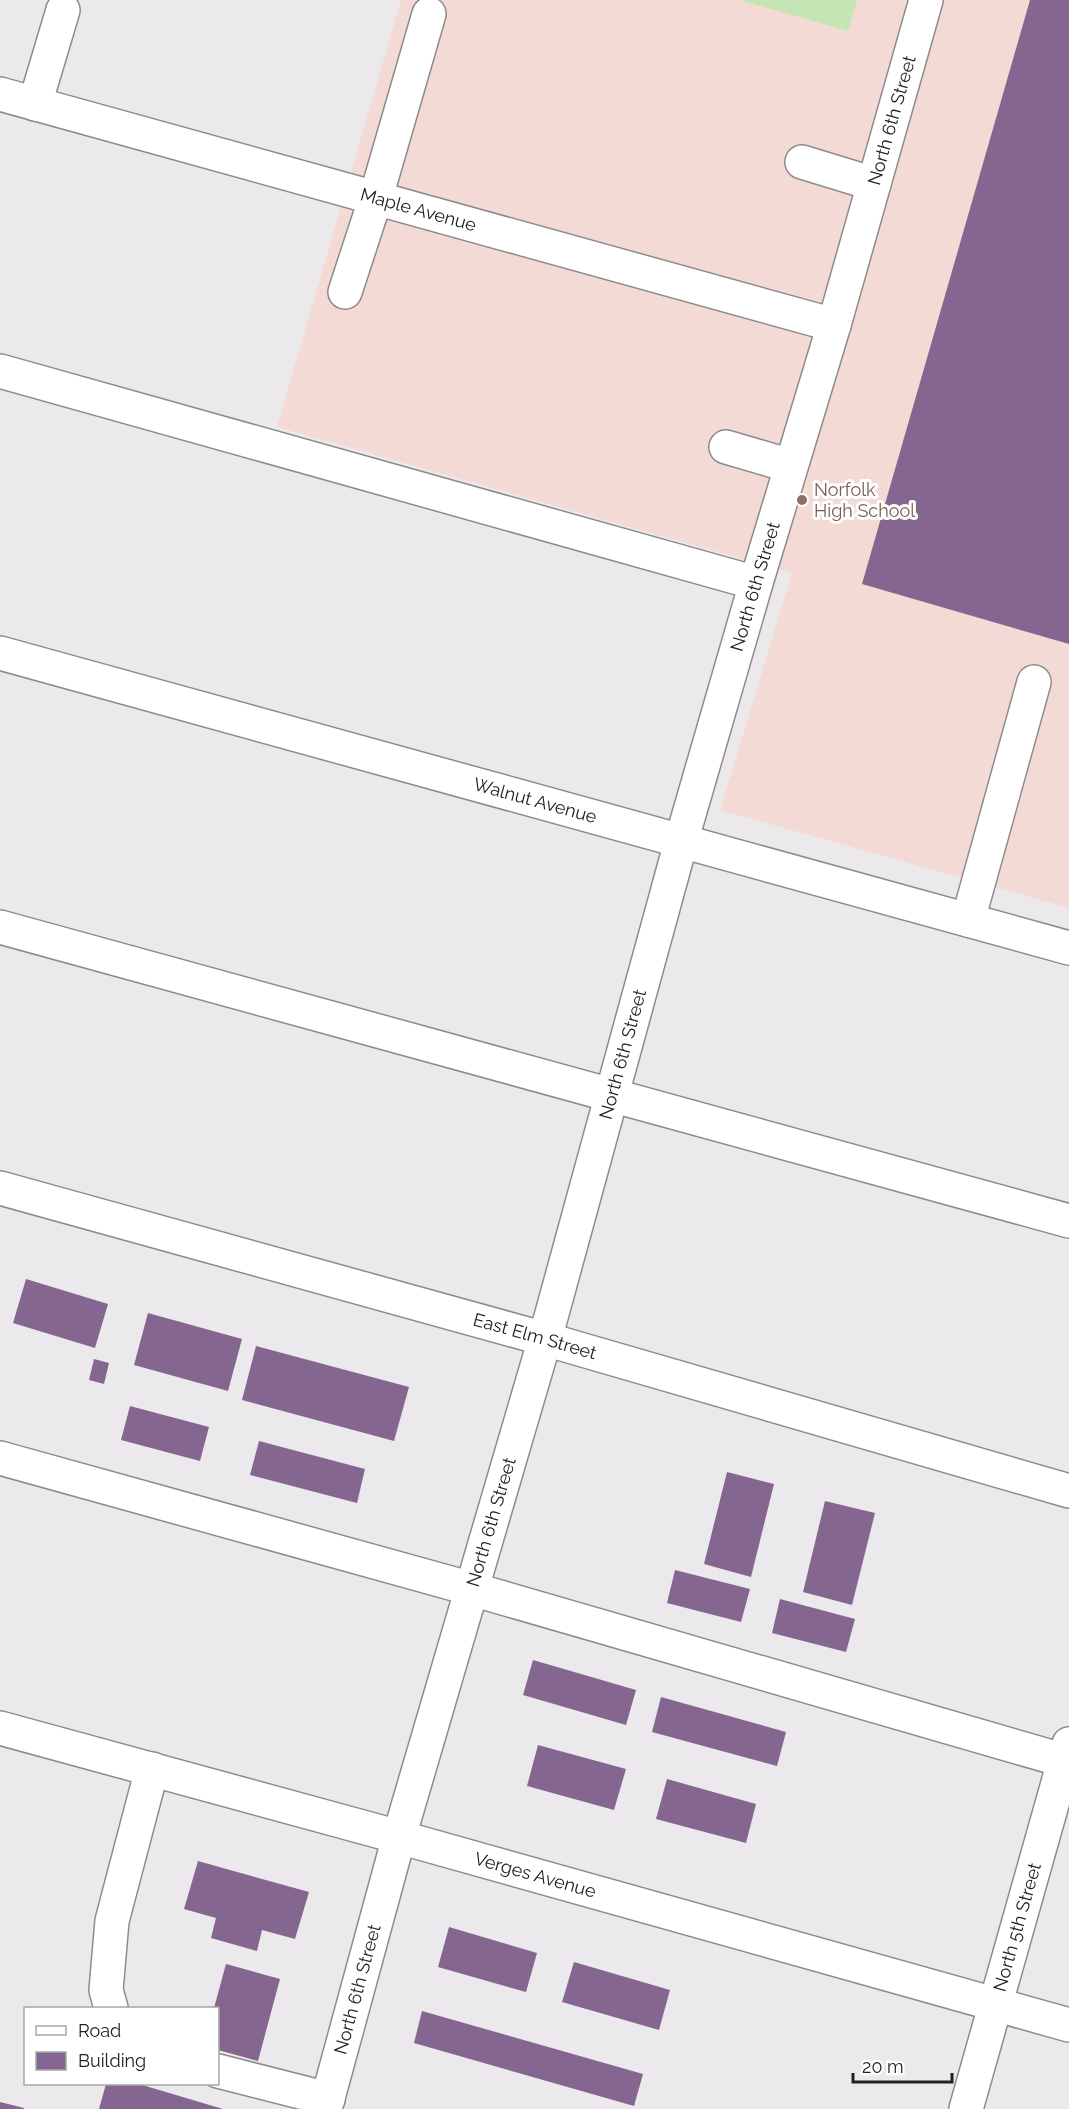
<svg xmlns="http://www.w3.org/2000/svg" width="1069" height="2109" viewBox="0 0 1069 2109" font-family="Raleway,sans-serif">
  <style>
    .education { fill: #f4dad4 }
    .green { fill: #c6e5b5 }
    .building { fill: #856690 }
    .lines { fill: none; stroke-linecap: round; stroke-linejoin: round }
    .minor-casing { stroke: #8d8b8e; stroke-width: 36 }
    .minor { stroke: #fff; stroke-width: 33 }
    .education-dot { fill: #8d6e63; stroke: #fff; stroke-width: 2 }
    .labels { text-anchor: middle; stroke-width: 6; stroke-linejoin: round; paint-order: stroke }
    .street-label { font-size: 18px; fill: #212122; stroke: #fff }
    .education-label { font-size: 18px; fill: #785e54; stroke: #fff; text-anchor: start }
  </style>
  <rect width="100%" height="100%" fill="#ece9ed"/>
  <path class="education" d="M401 0H1069V908L720 810 792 573 277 427Z"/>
  <path class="green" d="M739 0H857L848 31Z"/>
  <g class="building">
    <path d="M1030 0H1069V644L862 584Z"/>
    <path d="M26 1279 108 1304 95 1348 13 1323Z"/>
    <path d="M148 1313 242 1339 228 1391 134 1365Z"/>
    <path d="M256 1346 409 1387 394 1441 242 1400Z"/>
    <path d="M94 1359 109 1363 104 1384 89 1380Z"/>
    <path d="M130 1406 209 1427 200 1461 121 1440Z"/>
    <path d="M259 1441 365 1469 357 1503 250 1475Z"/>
    <path d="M727 1472 774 1484 751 1577 704 1564Z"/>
    <path d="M825 1501 875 1513 852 1605 803 1592Z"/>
    <path d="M675 1570 750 1589 741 1622 667 1603Z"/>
    <path d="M780 1599 855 1619 846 1652 772 1633Z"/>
    <path d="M533 1660 636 1690 626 1725 523 1695Z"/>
    <path d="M661 1697 786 1732 777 1766 652 1732Z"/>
    <path d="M538 1745 626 1769 614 1810 527 1786Z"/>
    <path d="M667 1779 756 1804 746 1843 656 1819Z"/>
    <path d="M198 1861 309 1892 295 1939 262 1930 257 1951 211 1938 216 1918 184 1909Z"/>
    <path d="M449 1927 537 1953 526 1992 438 1967Z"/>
    <path d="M574 1962 670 1990 659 2030 562 2002Z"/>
    <path d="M226 1964 280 1979 258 2061 218 2050V2008H214Z"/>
    <path d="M422 2011 643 2074 634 2106 414 2043Z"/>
    <path d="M106 2084H139L223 2109H99Z"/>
    <path d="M0 2102 24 2108V2109H0Z"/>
  </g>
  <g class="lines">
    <g class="minor-casing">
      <g id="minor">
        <path id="s1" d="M0 94 834 325"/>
        <path d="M35 104 63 10"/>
        <path d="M802 162 874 184"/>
        <path d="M345 292 376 197 429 14"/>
        <path d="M0 371 756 583"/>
        <path d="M726 447 791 466"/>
        <path id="s2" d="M0 653 1069 948"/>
        <path d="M968 920 1034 682"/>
        <path d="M0 927 1069 1221"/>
        <path id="s3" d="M0 1188 545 1339 1069 1491"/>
        <path d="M0 1458 472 1589 1069 1762"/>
        <path id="s4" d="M0 1728 399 1837 1069 2025"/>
        <path d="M111 2008 106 1990 112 1921 152 1769"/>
        <path d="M218 2071 328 2099"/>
        <path id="s5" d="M325 2109 399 1837 545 1339 681 842 756 583 834 325 926 0"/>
        <path id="s6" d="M966 2109 1069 1744"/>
      </g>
    </g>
    <use href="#minor" class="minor"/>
  </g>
  <circle class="education-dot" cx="802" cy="500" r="6"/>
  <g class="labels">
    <g class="street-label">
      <text dy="6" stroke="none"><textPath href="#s5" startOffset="2068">North 6th Street</textPath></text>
      <text dy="6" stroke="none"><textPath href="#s1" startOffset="434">Maple Avenue</textPath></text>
      <text dy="6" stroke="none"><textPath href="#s5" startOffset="1582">North 6th Street</textPath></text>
      <text dy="6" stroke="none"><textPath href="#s2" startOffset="555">Walnut Avenue</textPath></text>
      <text dy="6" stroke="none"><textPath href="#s5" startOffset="1096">North 6th Street</textPath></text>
      <text dy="6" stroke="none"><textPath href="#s3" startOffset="555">East Elm Street</textPath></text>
      <text dy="6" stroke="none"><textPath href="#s5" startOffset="610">North 6th Street</textPath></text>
      <text dy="6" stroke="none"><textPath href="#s4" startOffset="555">Verges Avenue</textPath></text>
      <text dy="6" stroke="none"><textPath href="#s6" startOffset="189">North 5th Street</textPath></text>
      <text dy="6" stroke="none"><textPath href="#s5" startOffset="124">North 6th Street</textPath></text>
    </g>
    <g class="education-label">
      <text x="814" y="496">Norfolk<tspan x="814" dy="21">High School</tspan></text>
    </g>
  </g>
  <rect x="24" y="2007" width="195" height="78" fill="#ffffff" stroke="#a6a6a7" stroke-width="1.5"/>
  <rect x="36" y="2026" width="30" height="9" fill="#ffffff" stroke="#a6a6a7" stroke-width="1.5"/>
  <text x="78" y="2037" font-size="18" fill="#212122">Road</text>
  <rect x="36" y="2052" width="30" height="18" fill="#856690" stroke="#a6a6a7" stroke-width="1.5"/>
  <text x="78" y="2067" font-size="18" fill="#212122">Building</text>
  <path d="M853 2073v9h99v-9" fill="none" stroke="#212122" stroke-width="3"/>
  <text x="862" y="2073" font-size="18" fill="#212122" stroke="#ffffff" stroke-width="4.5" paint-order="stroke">20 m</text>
</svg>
